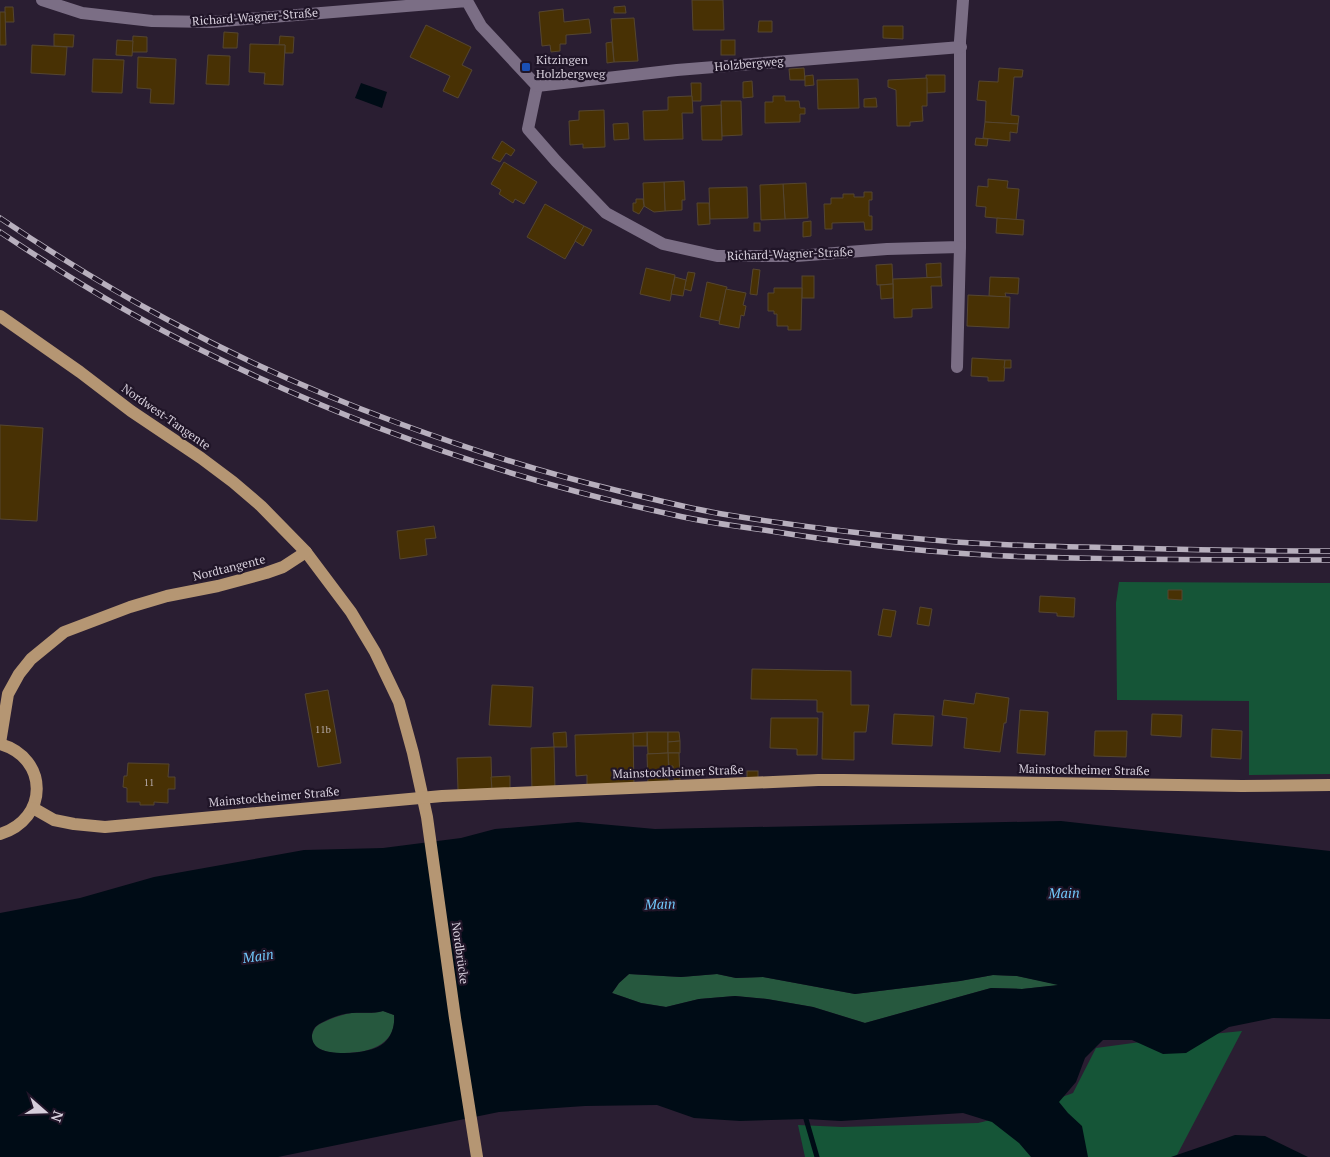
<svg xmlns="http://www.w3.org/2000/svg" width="1330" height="1157" viewBox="0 0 1330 1157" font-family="'PT Serif',serif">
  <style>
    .green { fill: #26583e }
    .forest { fill: #155537 }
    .water { fill: #000c16; fill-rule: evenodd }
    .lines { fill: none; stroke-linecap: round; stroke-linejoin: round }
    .stream { stroke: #000c16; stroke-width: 5 }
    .building { fill: #483104; stroke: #554631 }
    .minor { stroke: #7b6e85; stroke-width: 12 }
    .major { stroke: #b59673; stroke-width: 12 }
    .rail-casing { stroke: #b7afbd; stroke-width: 5.5 }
    .rail { stroke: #201528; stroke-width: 4; stroke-dasharray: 11; stroke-linecap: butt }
    .transit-dot { fill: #1a4fb4; stroke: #201528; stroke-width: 2 }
    .labels { text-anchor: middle; stroke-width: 4.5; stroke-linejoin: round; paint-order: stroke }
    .number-label { font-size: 10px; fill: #b2a7a5 }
    .street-label { font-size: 12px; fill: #d6cedb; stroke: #201528 }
    .poi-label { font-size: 12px; fill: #d6cedb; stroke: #201528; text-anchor: start }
    .water-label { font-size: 14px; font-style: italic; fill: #72cafe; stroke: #201528 }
  </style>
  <rect width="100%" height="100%" fill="#2a1e32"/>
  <g class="green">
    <path d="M629 974 681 977 717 974 736 978 763 977 855 994 960 981 993 975 1017 976 1061 985 1022 989 991 988 865 1023 813 1007 767 999 735 996 699 999 666 1007 641 1003 612 993 619 983Z"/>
    <path d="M383 1011 394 1015C397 1045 369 1053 344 1053 339 1053 333 1053 329 1052 318 1050 308 1043 313 1032 314 1030 315 1027 317 1026 323 1021 345 1013 353 1013 363 1012 372 1014 383 1011Z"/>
  </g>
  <g class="forest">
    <path d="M1119 582 1330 583V774L1249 775V701L1117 700 1116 603Z"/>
    <path d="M1242 1031 1176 1157H805L798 1125 842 1127 978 1123 1015 1114 1073 1093 1096 1048 1163 1039Z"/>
  </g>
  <g class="water">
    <path d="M361 83 387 92 382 108 355 98Z"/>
    <path d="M1061 821 1330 851V1019L1273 1018 1229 1027 1186 1053 1163 1054 1132 1040H1103L1085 1058 1076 1082 1059 1102 1068 1113 1082 1126 1088 1157H1031L1019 1143 992 1122 963 1113 841 1121 806 1119 740 1121 694 1118 657 1105 585 1106 499 1112 278 1157H0V913L80 898 154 877 304 850 383 848 461 838 495 829 578 822 655 829ZM629 974 681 977 717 974 736 978 763 977 855 994 960 981 993 975 1017 976 1058 985 1022 989 991 988 865 1023 813 1007 767 999 735 996 699 999 666 1007 641 1003 612 993 619 983ZM383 1011 394 1015C395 1025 392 1036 384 1043 372 1054 333 1056 320 1049 310 1044 309 1030 319 1024 328 1019 342 1013 352 1013 363 1012 372 1014 383 1011Z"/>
    <path d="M1235 1135 1265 1136 1308 1157H1171Z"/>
  </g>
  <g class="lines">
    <path class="stream" d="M806 1119 817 1157"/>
  </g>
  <g class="building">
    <path d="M692 0H723L724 30H693Z"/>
    <path d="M625 6 626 13H614V7Z"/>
    <path d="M5 7H13L14 22H5Z"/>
    <path d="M563 9 564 22 589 19 591 33 566 35V44H560V51L551 52 550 45 542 46 539 12Z"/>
    <path d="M0 12H5L6 45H0Z"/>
    <path d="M634 18 638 61 614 62 611 19Z"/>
    <path d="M759 21H772V32H758Z"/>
    <path d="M426 25 471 47 462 65 472 70 458 98 443 91 450 76 410 57Z"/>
    <path d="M883 26H903V39L883 38Z"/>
    <path d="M224 32 238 33 237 48H223Z"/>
    <path d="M54 34 74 35 73 47 54 46Z"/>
    <path d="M133 36 147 37V52H132Z"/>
    <path d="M280 36 294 37 293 53H285V45H279Z"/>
    <path d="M117 40 133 41 132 56 116 55Z"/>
    <rect x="721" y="40" width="14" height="15"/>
    <path d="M612 42 614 62 607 63 606 43Z"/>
    <path d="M250 44 285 45 283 85 264 84 265 73 249 72Z"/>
    <path d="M32 45 67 47 65 75 31 73Z"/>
    <path d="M208 55 230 56 229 85 206 84Z"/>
    <path d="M138 57 176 59 174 104 150 103 151 89 137 88Z"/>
    <path d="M93 59 124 60 122 93 92 92Z"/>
    <path d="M804 68 805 80H790L789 69Z"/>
    <path d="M999 68 1023 70 1022 77H1014L1011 115 1019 116 1018 124 985 122 986 101 977 100 979 81 998 82Z"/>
    <path d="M813 75 814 85 805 86V76Z"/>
    <path d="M926 75H945V92L927 93Z"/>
    <path d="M927 78V106H922L923 121 910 122V126H897L896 90 888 87V80Z"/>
    <path d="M858 79 859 108 818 109 817 80Z"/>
    <path d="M752 81 753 97 743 98V82Z"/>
    <path d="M691 83H701V101H692Z"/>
    <path d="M692 96 693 113H682L683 139 644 140 643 111 668 110V97Z"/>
    <path d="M773 96H785V101H799L800 108H805V114H800V122L765 123V102H773Z"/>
    <path d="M876 98 877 107H864V99Z"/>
    <path d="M721 101H741L742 135 722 136Z"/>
    <path d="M721 105 722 140H702L701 106Z"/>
    <path d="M604 110 605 147 583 148V144L570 145 569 121 579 120V111Z"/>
    <path d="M985 122 1018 124 1017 133 1010 132V141L983 138Z"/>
    <path d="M628 123 629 139 614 140 613 124Z"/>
    <path d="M976 138 988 139 987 146 975 145Z"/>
    <path d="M502 141 515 150 511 156 506 153 500 162 492 158Z"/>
    <path d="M504 162 537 182 524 204 515 199 513 203 499 194 501 190 491 184Z"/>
    <path d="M988 179 1008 181 1007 188 1019 189 1016 220 985 217 986 207 976 206 978 186 988 187Z"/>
    <path d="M684 181 685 200H682V210L665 211 664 182Z"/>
    <path d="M664 182 665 211 654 212 644 206 643 183Z"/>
    <path d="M806 183 808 218 785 219 783 184Z"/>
    <path d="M783 184 785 219 761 220 760 185Z"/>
    <path d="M747 187 748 218 710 219 709 188Z"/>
    <path d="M864 192H872V200H869V216H872V230H865L864 222 832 223V229H825L824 204H831V198H843V194H854V197H864Z"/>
    <path d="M636 199H643L644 206 639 214 633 211V203H636Z"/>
    <path d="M697 203H709L710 224 698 225Z"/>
    <path d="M545 204 584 226 565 259 527 237Z"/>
    <path d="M997 218 1024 220 1023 235 996 233Z"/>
    <path d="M811 221V236L803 237V222Z"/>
    <rect x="754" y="223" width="6" height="8"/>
    <path d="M584 226 592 230 583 246 575 241Z"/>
    <path d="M941 263V277L927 278 926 264Z"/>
    <path d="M892 264 893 284 877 285 876 265Z"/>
    <path d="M646 268 675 275 670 301 640 294Z"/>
    <path d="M753 269 760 270 757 295 750 294Z"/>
    <path d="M688 272 695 273 691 291 684 289Z"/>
    <rect x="802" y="276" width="12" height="22"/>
    <path d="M675 277 686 280 683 296 671 294Z"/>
    <path d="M941 277 942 286H931L932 308 912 309V317L894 318 893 279Z"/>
    <path d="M990 277 1019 278 1018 294 1005 293 1006 297 989 296Z"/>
    <path d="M707 282 727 287 719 321 700 317Z"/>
    <path d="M893 284V298L881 299 880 285Z"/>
    <path d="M774 288H802L801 330H788V326H777V314H774V311H768V293H774Z"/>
    <path d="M726 289 746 293 743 305 746 306 744 316 741 315 739 328 719 324Z"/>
    <path d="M968 295 1010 297 1009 328 967 326Z"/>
    <path d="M972 358 1005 360 1004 381H988V377L971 376Z"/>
    <path d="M1005 360H1011V368H1004Z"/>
    <path d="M0 425 43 428 37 521 0 519Z"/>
    <path d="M434 526 436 538 425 539 427 555 400 559 397 531Z"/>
    <path d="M1168 590H1182V600L1168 599Z"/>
    <path d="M1040 596 1075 598 1074 617 1057 616V613L1039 612Z"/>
    <path d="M920 607 932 609 929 626 917 624Z"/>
    <path d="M883 609 896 611 891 637 878 635Z"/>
    <path d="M752 669 851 671V705H869L866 732H854V760L822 759 823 712H817V700L751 699Z"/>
    <path d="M492 685 533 687 531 727 489 725Z"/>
    <path d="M328 690 341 763 318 767 305 694Z"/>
    <path d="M976 693 1009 698 1006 723H1004L1000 752 964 748 967 718 942 715 944 700 974 704Z"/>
    <path d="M1020 710 1048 712 1045 755 1017 753Z"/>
    <path d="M894 714 934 716 932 746 892 744Z"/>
    <path d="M1152 714 1182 715 1181 737 1151 735Z"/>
    <path d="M771 718H818L817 755H797V749L770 748Z"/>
    <path d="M1212 729 1242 731 1241 759 1211 757Z"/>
    <path d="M1095 731H1127L1126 757 1094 756Z"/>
    <path d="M566 732 567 747H554L553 733Z"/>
    <path d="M647 732H668V753L648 754Z"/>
    <path d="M647 732V746H633V733Z"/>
    <path d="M668 732H679L680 741 668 742Z"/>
    <path d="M633 733 634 786 587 788V775L576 776 575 735Z"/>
    <path d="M680 741V753H668V742Z"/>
    <path d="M554 747 555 790 532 791 531 748Z"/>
    <path d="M668 753H679L680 780H674L673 766H669Z"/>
    <path d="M668 753 669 783 648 784 647 754Z"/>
    <path d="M491 757 492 789 458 790 457 758Z"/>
    <path d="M128 763 169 764 168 777H175V789H168V803L154 802V805H140V802H127V788L123 787 124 776H127Z"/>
    <rect x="747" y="771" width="11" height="7"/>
    <path d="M510 776V789H492L491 777Z"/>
  </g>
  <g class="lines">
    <g class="minor">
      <path d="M42 0 82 13 152 21 211 22 467 1 481 26 537 86"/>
      <path d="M537 86 528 129 556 161 606 213 663 244 717 256H796L887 249 960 247V41L963 0"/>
      <path d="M537 86 677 70 961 47"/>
      <path d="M957 367 960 247"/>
    </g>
    <g class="major">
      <path d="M0 316 80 372 131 411 201 458 233 482 261 506 306 552 351 612 375 652 399 702 413 753 427 817 455 1018 477 1157"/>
      <path d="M0 743 8 694 19 674 31 659 64 632 130 607 167 596 218 586 266 573 283 567 306 552"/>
      <path d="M0 744C49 758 49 819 0 834"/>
      <path d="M33 808 54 820 74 824 105 827 442 796 818 780H844L1242 786 1330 785"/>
    </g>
    <g class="rail-casing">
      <g id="rail">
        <path d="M0 218C55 255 110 289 168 320 242 360 319 394 398 423 471 450 544 473 619 491 653 499 687 508 722 514 796 526 870 535 944 541 1005 546 1066 547 1127 548 1194 550 1262 551 1330 551"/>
        <path d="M0 232C66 276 134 318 205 352 354 426 512 480 674 515 704 522 734 526 764 530 838 542 912 551 987 555 1036 558 1085 558 1134 559 1199 560 1265 560 1330 560"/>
      </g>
    </g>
    <use href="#rail" class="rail"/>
  </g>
  <rect class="transit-dot" x="521" y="62" width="10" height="10" rx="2.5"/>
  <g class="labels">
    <g class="number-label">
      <text x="323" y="733">11b</text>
      <text x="149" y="786">11</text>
    </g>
    <g class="street-label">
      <text transform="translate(255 17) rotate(-4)" y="4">Richard-Wagner-Straße</text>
      <text transform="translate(749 64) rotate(-5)" y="4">Holzbergweg</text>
      <text transform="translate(790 254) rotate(-2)" y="4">Richard-Wagner-Straße</text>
      <text transform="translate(166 417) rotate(35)" y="4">Nordwest-Tangente</text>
      <text transform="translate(229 568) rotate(-14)" y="4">Nordtangente</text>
      <text transform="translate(1084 770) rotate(1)" y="4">Mainstockheimer Straße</text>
      <text transform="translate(678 772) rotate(-2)" y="4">Mainstockheimer Straße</text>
      <text transform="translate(274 797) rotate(-5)" y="4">Mainstockheimer Straße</text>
      <text transform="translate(460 953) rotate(82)" y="4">Nordbrücke</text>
    </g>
    <g class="poi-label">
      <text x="536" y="64">Kitzingen<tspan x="536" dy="14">Holzbergweg</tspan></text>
    </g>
    <g class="water-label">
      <text transform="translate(1064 893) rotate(-1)" y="5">Main</text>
      <text transform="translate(660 904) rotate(-2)" y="5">Main</text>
      <text transform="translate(258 956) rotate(-8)" y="5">Main</text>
    </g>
  </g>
  <g transform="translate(45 1112) rotate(110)" stroke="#201528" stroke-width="4" paint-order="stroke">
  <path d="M0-4L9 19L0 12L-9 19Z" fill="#d6cedb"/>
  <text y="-8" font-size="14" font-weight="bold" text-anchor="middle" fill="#d6cedb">N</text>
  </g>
</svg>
